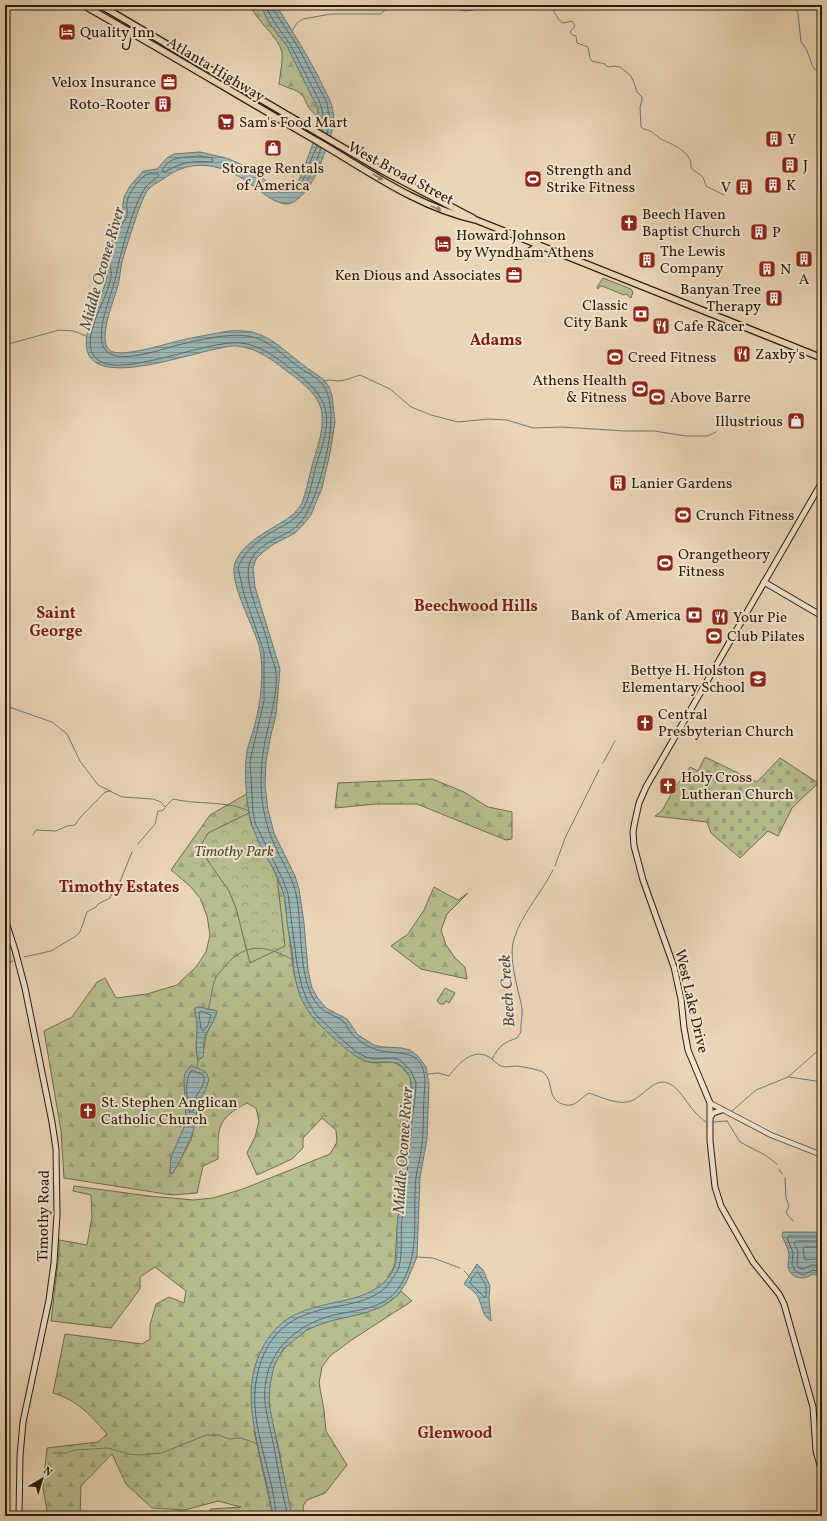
<svg xmlns="http://www.w3.org/2000/svg" width="827" height="1521" viewBox="0 0 827 1521" font-family="Vollkorn,serif">
  <style>
    .grass { fill: #b6bd8e; stroke: #706c4c }
    .forest { fill: url(#forest-firs); stroke: #706c4c; fill-rule: evenodd }
    .cemetery { fill: url(#cemetery-stones); stroke: #706c4c }
    .park { fill: url(#park-crowns); stroke: #706c4c }
    .water { fill: url(#water-rules); stroke: #6d7972 }
    .lines { fill: none; stroke-linecap: round; stroke-linejoin: round }
    .shore { stroke: #626961; stroke-width: 1 }
    .stream { stroke: #6d7972; stroke-width: 1 }
    .tertiary-casing { stroke: #594a36; stroke-width: 6 }
    .secondary-casing { stroke: #291b0b; stroke-width: 7 }
    .primary-casing { stroke: #291b0b; stroke-width: 8 }
    .tertiary { stroke: #f1e4d0; stroke-width: 4.5 }
    .secondary { stroke: #f1e4d0; stroke-width: 5 }
    .primary { stroke: #ead5b6; stroke-width: 5.5 }
    .oneway { fill: #938169 }
    .labels { text-anchor: middle; stroke-width: 4; stroke-linejoin: round; paint-order: stroke }
    .poi-label { font-size: 15px; fill: #291b0b; stroke: #f1e4d0; text-anchor: start }
    .street-label { font-size: 15px; fill: #291b0b; stroke: #f1e4d0 }
    .park-label { font-size: 15px; font-style: italic; fill: #534c32; stroke: #f1e4d0 }
    .water-label { font-size: 16px; font-style: italic; fill: #4b4a3f; stroke: #f1e4d0 }
    .neighbourhood-label { font-size: 16px; font-weight: bold; fill: #7a1f14; stroke: #f1e4d0 }
  </style>
  <defs>
    <pattern id="forest-firs" width="22" height="20" patternUnits="userSpaceOnUse"><rect width="22" height="20" fill="#b6bd8e"/><path d="M5 1l3.5 6h-7zM16 11l3.5 6h-7z" fill="#9ca279"/></pattern>
    <pattern id="cemetery-stones" width="16" height="16" patternUnits="userSpaceOnUse"><rect width="16" height="16" fill="#b6bd8e"/><path d="M2 7V4a2 2 0 0 1 4 0v3zM10 15v-3a2 2 0 0 1 4 0v3z" fill="#9ca279"/></pattern>
    <pattern id="park-crowns" width="20" height="18" patternUnits="userSpaceOnUse"><rect width="20" height="18" fill="#b6bd8e"/><path d="M2 6a3 3 0 1 1 6 0M12 15a3 3 0 1 1 6 0" fill="none" stroke="#9ca279"/></pattern>
    <pattern id="water-rules" width="6" height="5" patternUnits="userSpaceOnUse"><rect width="6" height="5" fill="#9ab7b7"/><path d="M0 2.5h6" fill="none" stroke="#7e9493"/></pattern>
  </defs>
  <rect width="100%" height="100%" fill="#ead5b6"/>
  <filter id="stains"><feTurbulence type="fractalNoise" baseFrequency=".005" numOctaves="4"/><feColorMatrix values="0 0 0 0 .2 0 0 0 0 .09 0 0 0 0 .02 0 0 0 .5 -.17"/></filter>
  <radialGradient id="worn" r=".72"><stop offset=".6" stop-color="#630" stop-opacity="0"/><stop offset="1" stop-color="#630" stop-opacity=".3"/></radialGradient>
  <path class="grass" d="M603 278 631 289 633 292 631 298 626 294 624 295 602 286H600L598 289 597 287Z"/>
  <g class="forest">
    <path d="M250 5H260L270 24 287 46 315 102 318 109 319 119 309 108 303 96 297 91 279 84C280 75 283 60 282 52 278 36 257 22 250 5Z"/>
    <path d="M432 779 464 792 488 807 512 812V839L506 840 417 804H375L335 808 338 783Z"/>
    <path d="M248 793 249 813 251 824 279 882 284 895 294 974 299 992 305 1005 316 1021 356 1056 365 1061 374 1063 393 1062 401 1066 410 1077 412 1093 397 1228 395 1264 391 1273 386 1281 379 1287 370 1293 284 1321 254 1431 273 1516H204L211 1509 241 1507 218 1501 185 1510 152 1508 126 1484 112 1454 81 1486 80 1516H48L43 1488 47 1448 98 1442 107 1434C90 1415 78 1400 53 1393L65 1334 142 1344 150 1339V1325L156 1304 169 1297 184 1303 186 1291 155 1267 140 1277V1289L111 1328 51 1321 59 1254V1240L87 1245 92 1217 91 1195 73 1191 74 1186 149 1196 193 1200 213 1198 243 1189 330 1154 337 1142 336 1130 322 1118 303 1138V1148L292 1159 257 1175 247 1153 255 1137 259 1121 256 1108 247 1103C216 1119 218 1128 218 1159L203 1166 197 1193 172 1195 64 1178 61 1131 44 1031 72 1017 97 982 105 978 116 998 147 994 177 985 196 967 206 952 210 935 207 916 200 898 190 886 171 870 210 815ZM199 1007 217 1011 216 1015 206 1035 204 1048 198 1060C194 1049 198 1036 197 1024 197 1018 194 1014 195 1008ZM184 1080 206 1089 199 1101 191 1140 173 1173H170L171 1157 185 1125 186 1117Z"/>
    <path d="M434 887 458 900 468 893 447 914 441 930 446 945 455 958 465 967 467 979 421 969 391 946 408 934 424 910Z"/>
    <path d="M401 1291 412 1301 353 1339 330 1356 322 1367 319 1383 324 1410 326 1431 347 1465 325 1493 307 1500 303 1506 304 1516H292C286 1493 282 1468 278 1445 275 1431 270 1417 269 1403 266 1360 290 1332 330 1321 355 1314 383 1313 401 1291Z"/>
  </g>
  <path class="cemetery" d="M705 757 757 782 780 758 818 783 792 808 778 836 768 831 740 858 711 833 707 822 655 816 662 811 674 789 690 767 698 771Z"/>
  <g class="park">
    <path d="M249 813 251 824 277 877 285 946 250 963 236 908 229 891 208 861 201 845 208 833Z"/>
    <path d="M445 988 455 993 449 1003 446 1001 444 1004H440L437 1001Z"/>
  </g>
  <g class="water">
    <path d="M260 5H276C291 29 305 51 318 76 325 91 334 104 334 120 333 135 321 163 315 176 311 185 298 203 288 204 273 205 253 184 240 177 212 162 189 160 163 179 158 182 151 186 147 191 140 202 126 248 122 262 120 271 120 280 117 289 113 302 98 339 109 350 119 359 165 344 178 341 195 337 212 334 229 331 236 330 245 331 252 332 272 337 286 352 302 364 309 370 317 374 324 380L329 387 332 396 335 422 330 453 322 488 311 515 302 526 295 533 274 544 263 552 256 559 253 568 255 587 280 669 276 715 270 739 266 762 265 786 268 810 274 833 295 876 299 889 304 923 308 970 312 988 317 997 326 1008 347 1019 358 1035 374 1045 383 1047 402 1048 410 1050 418 1056 426 1067 429 1084 427 1139 420 1177 417 1257 406 1283 398 1295 383 1306 365 1313 330 1321 308 1329 283 1349 274 1366 270 1385 269 1404 292 1516H273C270 1500 267 1484 263 1469 254 1427 241 1385 264 1345 279 1319 296 1312 324 1305 349 1299 375 1297 391 1274 400 1261 396 1242 397 1227 401 1187 406 1147 409 1106 410 1100 411 1095 412 1088 411 1075 403 1061 388 1062 378 1062 370 1064 361 1059 347 1052 328 1033 317 1022 301 1006 294 982 293 959 292 946 288 933 287 920 286 910 286 901 283 892 275 865 253 841 249 813 246 795 244 770 247 751 249 742 253 733 255 724 261 702 264 672 260 650 256 629 228 583 235 563 244 540 272 530 291 516 295 513 299 508 302 503 306 493 308 481 311 470 315 452 324 434 322 415 321 397 305 385 292 375 276 363 259 348 237 346 207 344 75 403 87 335 89 320 101 297 106 281L108 272 106 258 118 224 123 214V204L124 197 130 186 143 171 157 169 167 158 174 154 200 152 226 158 243 165 265 180 275 189 284 193 288 192 297 184 300 178 317 133 318 109 287 46 270 24Z"/>
    <path d="M199 1007 217 1011C215 1020 210 1027 206 1034 202 1041 205 1050 203 1057L198 1060C194 1048 198 1036 197 1024 197 1018 194 1013 195 1008Z"/>
    <path d="M191 1065 206 1072 209 1079 206 1089 199 1101 193 1132 181 1159 173 1173H170L171 1157 185 1125 186 1117 184 1080 185 1073Z"/>
    <path d="M783 1232H822V1276L813 1274C805 1280 791 1280 788 1267 788 1262 789 1258 789 1254 788 1248 784 1241 782 1236Z"/>
    <path d="M477 1264 483 1270 490 1286 489 1298 491 1321C481 1314 483 1307 478 1297 476 1293 468 1287 464 1284Z"/>
  </g>
  <g class="lines">
    <g class="shore">
      <path d="M265 5 274 22 290 44 319 100 323 113 322 131"/>
      <path d="M273 5V9L298 47 327 103 330 121 327 134"/>
      <path d="M317 146 302 182 303 184H305L313 171 321 148"/>
      <path d="M200 156 212 158 213 161 212 162C190 161 184 161 165 172L162 171C169 155 185 158 200 156Z"/>
      <path d="M201 1011 211 1015 208 1025 203 1031 201 1029 199 1014Z"/>
      <path d="M191 1071H194L203 1075C207 1083 199 1090 196 1097 195 1102 194 1106 193 1111L191 1112 189 1111C187 1100 184 1080 191 1071Z"/>
      <path d="M822 1236H789L787 1238 793 1252 792 1264 795 1271 803 1275 813 1270 822 1272"/>
      <path d="M822 1241H796L794 1243 798 1251 797 1264 799 1268 803 1269 812 1265 822 1266"/>
      <path d="M822 1247H805L803 1249 805 1260 814 1259 822 1260"/>
      <path d="M478 1272 486 1286V1296L484 1297 470 1283 472 1278Z"/>
      <path d="M276 1516C273 1466 244 1419 259 1368 271 1325 299 1313 339 1306 356 1303 374 1299 386 1287 391 1281 396 1274 399 1267 403 1252 400 1234 402 1218 406 1186 409 1154 412 1122 413 1109 416 1096 416 1083L411 1071 400 1060 393 1058 374 1059 366 1057 358 1053 347 1044 316 1015 307 1000 302 987 297 964 288 894 283 880 255 823 253 811 250 761 264 701V652L244 594 238 568C243 553 258 540 272 532 280 527 290 523 297 516 309 505 311 486 315 470 320 450 332 426 324 405 318 389 304 379 291 369 276 357 260 345 241 343 209 339 121 379 98 360 90 354 89 344 91 335 94 317 105 300 110 282 113 274 109 267 110 259 112 251 117 235 121 227 122 223 126 220 127 216 128 211 126 207 127 202 128 195 138 179 146 175 149 173 156 174 158 174L159 176C155 179 148 184 145 188 135 201 120 254 117 271 114 291 94 330 104 348 114 367 162 349 178 345 199 340 227 333 248 336 269 339 283 356 300 368 309 374 321 379 326 390 339 418 323 475 312 502 308 510 305 518 298 525 285 538 258 541 250 562 243 579 258 613 264 630 267 638 268 647 271 655 273 662 275 666 276 672 278 694 269 721 265 742 262 756 261 771 261 786 262 807 266 827 275 846 282 862 292 876 296 894 303 925 297 982 318 1005 324 1013 332 1014 340 1019 350 1026 344 1024 351 1033 356 1039 365 1045 372 1048 393 1058 423 1043 425 1081 425 1085 424 1094 424 1098 423 1116 424 1134 421 1151 420 1160 417 1169 416 1177 412 1215 422 1256 398 1289 384 1309 356 1310 334 1315 291 1326 261 1357 265 1403 267 1418 271 1432 274 1447 278 1470 282 1493 288 1516"/>
    </g>
    <g class="stream">
      <path d="M435 5 466 11 506 5"/>
      <path d="M550 5 559 20 563 23 572 21 575 26 570 32 572 35 576 36 577 43 588 47 590 58 592 61 605 64 606 66 610 67 613 66 620 67 630 75 633 80 637 92 642 97V100L640 107 641 127C644 130 646 129 650 131 655 133 658 138 663 140 674 145 693 153 691 168L703 177 706 186 724 195"/>
      <path d="M794 5 798 13 801 42C809 50 809 61 815 70L822 71"/>
      <path d="M292 31 297 23 303 19 331 14H380L392 5"/>
      <path d="M5 345 59 330 74 331 86 336"/>
      <path d="M324 381C330 379 334 381 340 381 347 380 353 377 360 375L390 389 411 407 431 415 458 422 489 419 507 420 533 428 562 427 625 431H654L686 436H707L716 432"/>
      <path d="M5 710 9 707 52 722 67 734 80 761 98 785 122 797 153 799 161 802 165 807 173 799C197 805 226 800 249 811"/>
      <path d="M603 763 615 741"/>
      <path d="M33 835 36 830 56 831 67 826 75 825C78 818 99 799 105 792L110 791"/>
      <path d="M138 844 155 824 158 811H162L165 808"/>
      <path d="M555 866 565 838 599 770"/>
      <path d="M24 957 51 951 76 936 80 932 87 912 96 907 98 904 110 898 112 893 117 889 132 852"/>
      <path d="M5 964 13 961"/>
      <path d="M208 1010C211 1000 212 986 216 977 218 973 223 969 226 965 247 941 267 946 293 960"/>
      <path d="M492 1059C500 1045 503 1043 517 1038L521 1032C520 1024 523 1017 522 1008 518 988 508 958 514 939 521 915 542 892 553 870"/>
      <path d="M197 1068 198 1060"/>
      <path d="M428 1074 438 1073 449 1076C457 1065 473 1047 489 1057 493 1059 496 1064 501 1066 505 1068 512 1066 516 1066 520 1066 540 1070 543 1072 555 1081 545 1101 566 1105 576 1107 581 1097 589 1093 601 1097 615 1104 627 1102 643 1100 653 1075 670 1084 680 1089 687 1104 695 1112 698 1116 702 1119 706 1122"/>
      <path d="M789 1077 822 1082"/>
      <path d="M732 1111 756 1090 788 1077 822 1047"/>
      <path d="M727 1121 740 1142 765 1155 777 1164"/>
      <path d="M713 1122 727 1121"/>
      <path d="M779 1169 782 1174"/>
      <path d="M785 1178 786 1198 789 1206 786 1213 793 1221"/>
      <path d="M416 1257 433 1258 460 1268"/>
      <path d="M464 1271 469 1276"/>
      <path d="M53 1453H66L75 1450 108 1448 129 1454 139 1455 162 1453 206 1435H219L229 1439 241 1438 258 1444"/>
    </g>
    <g class="tertiary-casing">
      <path id="tertiary" d="M710 1103 771 1135 822 1155"/>
    </g>
    <g class="secondary-casing">
      <g id="secondary">
        <path d="M822 482 646 787 639 803 635 821 633 832 634 846 643 880 674 967 681 999 684 1028 688 1050 710 1103V1141L715 1187 721 1206 753 1262 779 1294 784 1304 813 1407 816 1451 822 1472"/>
        <path d="M764 582 822 616"/>
        <path d="M5 919 15 950 25 988 52 1122 56 1149 57 1214 54 1263 49 1300 23 1422 20 1456 19 1516"/>
        <path d="M711 1116 713 1113 722 1110"/>
      </g>
    </g>
    <g class="primary-casing">
      <g id="primary">
        <path d="M83 5C163 50 242 98 322 144 371 173 420 208 476 220L822 358"/>
        <path d="M100 5 383 171 473 218"/>
        <path d="M123 29 128 35 126 46"/>
        <path d="M516 256 524 255 539 245"/>
      </g>
    </g>
    <use href="#tertiary" class="tertiary"/>
    <use href="#secondary" class="secondary"/>
    <use href="#primary" class="primary"/>
  </g>
  <defs><path id="oneway-solid" d="M-6-.8H1V-3.2L6.5 0L1 3.2V.8H-6Z"/></defs>
  <g class="oneway">
    <use href="#oneway-solid" transform="translate(378 177) rotate(30)"/>
    <use href="#oneway-solid" transform="translate(436 208) rotate(23)"/>
  </g>
  <defs>
    <g id="hotel-square" transform="scale(0.9)"><rect x="-9" y="-9" width="18" height="18" rx="4" fill="#8f2418" stroke="#f1e4d0"/><path d="M-6-4.5h1.5V1H6V5H4.5V3h-9V5H-6ZM-4 0a1.8 1.8 0 1 1 3.6 0ZM.5 0V-2.5h3Q6-2.5 6 0Z" fill="#fff"/></g>
    <g id="office-square" transform="scale(0.9)"><rect x="-9" y="-9" width="18" height="18" rx="4" fill="#8f2418" stroke="#f1e4d0"/><path d="M-6-3h4V-5.5h4V-3h4V5H-6ZM-1-4.5V-3h2v-1.5ZM-6 0V1H6V0Z" fill="#fff"/></g>
    <g id="building-square" transform="scale(0.9)"><rect x="-9" y="-9" width="18" height="18" rx="4" fill="#8f2418" stroke="#f1e4d0"/><path d="M-4-6H4V6H1V3H-1V6H-4ZM-2.5-4.3h1.7v1.8h-1.7ZM.8-4.3h1.7v1.8H.8ZM-2.5-1h1.7V.8h-1.7ZM.8-1h1.7V.8H.8Z" fill="#fff"/></g>
    <g id="supermarket-square" transform="scale(0.9)"><rect x="-9" y="-9" width="18" height="18" rx="4" fill="#8f2418" stroke="#f1e4d0"/><path d="M-6-5.5h2.5l.6 2H6L4.5 2H-2.5L-4.4-4H-6ZM-1.5 3.2a1.3 1.3 0 1 0 .1 0ZM3 3.2a1.3 1.3 0 1 0 .1 0Z" fill="#fff"/></g>
    <g id="shop-square" transform="scale(0.9)"><rect x="-9" y="-9" width="18" height="18" rx="4" fill="#8f2418" stroke="#f1e4d0"/><path d="M-5-2.5h2.3a2.7 3.5 0 0 1 5.4 0H5L5.5 6h-11ZM-1.5-2.5h3a1.5 2.3 0 0 0-3 0Z" fill="#fff"/></g>
    <g id="stadium-square" transform="scale(0.9)"><rect x="-9" y="-9" width="18" height="18" rx="4" fill="#8f2418" stroke="#f1e4d0"/><path d="M0-5a6.5 5 0 1 0 0 10a6.5 5 0 1 0 0-10ZM-3.5-1.8h7v3.6h-7Z" fill="#fff"/></g>
    <g id="church-square" transform="scale(0.9)"><rect x="-9" y="-9" width="18" height="18" rx="4" fill="#8f2418" stroke="#f1e4d0"/><path d="M-1.2-6h2.4v3.5h3.3v2.4h-3.3V6h-2.4V-.1h-3.3v-2.4h3.3Z" fill="#fff"/></g>
    <g id="bank-square" transform="scale(0.9)"><rect x="-9" y="-9" width="18" height="18" rx="4" fill="#8f2418" stroke="#f1e4d0"/><path d="M-6-4H6V4H-6ZM0-2.3a2.3 2.3 0 1 0 0 4.6a2.3 2.3 0 1 0 0-4.6Z" fill="#fff"/></g>
    <g id="restaurant-square" transform="scale(0.9)"><rect x="-9" y="-9" width="18" height="18" rx="4" fill="#8f2418" stroke="#f1e4d0"/><path d="M-5-6h1v4h1v-4h1v4h1v-4h1v5L-1.5 .5V6h-2V.5L-5-1ZM5-6V6H3V1.5H1.5Q1.5-4 5-6Z" fill="#fff"/></g>
    <g id="school-square" transform="scale(0.9)"><rect x="-9" y="-9" width="18" height="18" rx="4" fill="#8f2418" stroke="#f1e4d0"/><path d="M0-5L7-2L0 1L-7-2ZM-4 1L0 2.5L4 1V4Q0 6-4 4Z" fill="#fff"/></g>
  </defs>
  <g fill-rule="evenodd">
    <use href="#hotel-square" x="67" y="32"/>
    <use href="#office-square" x="169" y="82"/>
    <use href="#building-square" x="163" y="104"/>
    <use href="#supermarket-square" x="226" y="122"/>
    <use href="#building-square" x="774" y="139"/>
    <use href="#shop-square" x="273" y="148"/>
    <use href="#building-square" x="790" y="165"/>
    <use href="#stadium-square" x="533" y="179"/>
    <use href="#building-square" x="773" y="185"/>
    <use href="#building-square" x="744" y="187"/>
    <use href="#church-square" x="629" y="223"/>
    <use href="#building-square" x="759" y="232"/>
    <use href="#hotel-square" x="443" y="244"/>
    <use href="#building-square" x="804" y="259"/>
    <use href="#building-square" x="647" y="260"/>
    <use href="#building-square" x="767" y="269"/>
    <use href="#office-square" x="514" y="275"/>
    <use href="#building-square" x="774" y="298"/>
    <use href="#bank-square" x="641" y="314"/>
    <use href="#restaurant-square" x="661" y="326"/>
    <use href="#restaurant-square" x="742" y="354"/>
    <use href="#stadium-square" x="615" y="357"/>
    <use href="#stadium-square" x="640" y="389"/>
    <use href="#stadium-square" x="657" y="397"/>
    <use href="#shop-square" x="796" y="421"/>
    <use href="#building-square" x="618" y="483"/>
    <use href="#stadium-square" x="683" y="515"/>
    <use href="#stadium-square" x="665" y="563"/>
    <use href="#bank-square" x="694" y="615"/>
    <use href="#restaurant-square" x="720" y="617"/>
    <use href="#stadium-square" x="714" y="636"/>
    <use href="#school-square" x="758" y="679"/>
    <use href="#church-square" x="645" y="723"/>
    <use href="#church-square" x="668" y="786"/>
    <use href="#church-square" x="88" y="1111"/>
  </g>
  <g class="labels">
    <g class="poi-label">
      <text x="80" y="37">Quality Inn</text>
      <text x="156" y="87" text-anchor="end">Velox Insurance</text>
      <text x="150" y="109" text-anchor="end">Roto-Rooter</text>
      <text x="239" y="127">Sam's Food Mart</text>
      <text x="787" y="144">Y</text>
      <text x="803" y="170">J</text>
      <text x="273" y="173" text-anchor="middle">Storage Rentals<tspan x="273" dy="17">of America</tspan></text>
      <text x="546" y="175">Strength and<tspan x="546" dy="17">Strike Fitness</tspan></text>
      <text x="786" y="190">K</text>
      <text x="731" y="192" text-anchor="end">V</text>
      <text x="642" y="219">Beech Haven<tspan x="642" dy="17">Baptist Church</tspan></text>
      <text x="772" y="237">P</text>
      <text x="456" y="240">Howard Johnson<tspan x="456" dy="17">by Wyndham Athens</tspan></text>
      <text x="660" y="256">The Lewis<tspan x="660" dy="17">Company</tspan></text>
      <text x="780" y="274">N</text>
      <text x="501" y="280" text-anchor="end">Ken Dious and Associates</text>
      <text x="804" y="284" text-anchor="middle">A</text>
      <text x="761" y="294" text-anchor="end">Banyan Tree<tspan x="761" dy="17">Therapy</tspan></text>
      <text x="628" y="310" text-anchor="end">Classic<tspan x="628" dy="17">City Bank</tspan></text>
      <text x="674" y="331">Cafe Racer</text>
      <text x="755" y="359">Zaxby's</text>
      <text x="628" y="362">Creed Fitness</text>
      <text x="627" y="385" text-anchor="end">Athens Health<tspan x="627" dy="17">&amp; Fitness</tspan></text>
      <text x="670" y="402">Above Barre</text>
      <text x="783" y="426" text-anchor="end">Illustrious</text>
      <text x="631" y="488">Lanier Gardens</text>
      <text x="696" y="520">Crunch Fitness</text>
      <text x="678" y="559">Orangetheory<tspan x="678" dy="17">Fitness</tspan></text>
      <text x="681" y="620" text-anchor="end">Bank of America</text>
      <text x="733" y="622">Your Pie</text>
      <text x="727" y="641">Club Pilates</text>
      <text x="745" y="675" text-anchor="end">Bettye H. Holston<tspan x="745" dy="17">Elementary School</tspan></text>
      <text x="658" y="719">Central<tspan x="658" dy="17">Presbyterian Church</tspan></text>
      <text x="681" y="782">Holy Cross<tspan x="681" dy="17">Lutheran Church</tspan></text>
      <text x="101" y="1107">St. Stephen Anglican<tspan x="101" dy="17">Catholic Church</tspan></text>
    </g>
    <g class="street-label">
      <text transform="translate(216 69) rotate(31)" y="5">Atlanta Highway</text>
      <text transform="translate(401 173) rotate(28)" y="5">West Broad Street</text>
      <text transform="translate(692 1001) rotate(77)" y="5">West Lake Drive</text>
      <text transform="translate(43 1216) rotate(-89)" y="5">Timothy Road</text>
    </g>
    <g class="park-label">
      <text x="234" y="856">Timothy Park</text>
    </g>
    <g class="water-label">
      <text transform="translate(101 268) rotate(-74)" y="6">Middle Oconee River</text>
      <text transform="translate(506 991) rotate(-94)" y="6">Beech Creek</text>
      <text transform="translate(402 1150) rotate(-86)" y="6">Middle Oconee River</text>
    </g>
    <g class="neighbourhood-label">
      <text x="496" y="345">Adams</text>
      <text x="476" y="611">Beechwood Hills</text>
      <text x="56" y="618">Saint<tspan x="56" dy="18">George</tspan></text>
      <text x="119" y="892">Timothy Estates</text>
      <text x="455" y="1438">Glenwood</text>
    </g>
  </g>
  <rect width="827" height="1521" fill="none" stroke="#ead5b6" stroke-width="20"/>
  <rect x="6" y="6" width="815" height="1509" fill="none" stroke="#291b0b" stroke-width="2"/>
  <rect x="10" y="10" width="807" height="1501" fill="none" stroke="#291b0b"/>
  <g transform="translate(42 1479) rotate(38)" stroke="#f1e4d0" stroke-width="3" paint-order="stroke">
  <path d="M0-3L7 15L0 10L-7 15Z" fill="#291b0b"/>
  <text y="-6" font-size="11" font-weight="bold" text-anchor="middle" fill="#291b0b">N</text>
  </g>
  <rect width="100%" height="100%" filter="url(#stains)"/>
  <rect width="100%" height="100%" fill="url(#worn)"/>
</svg>
